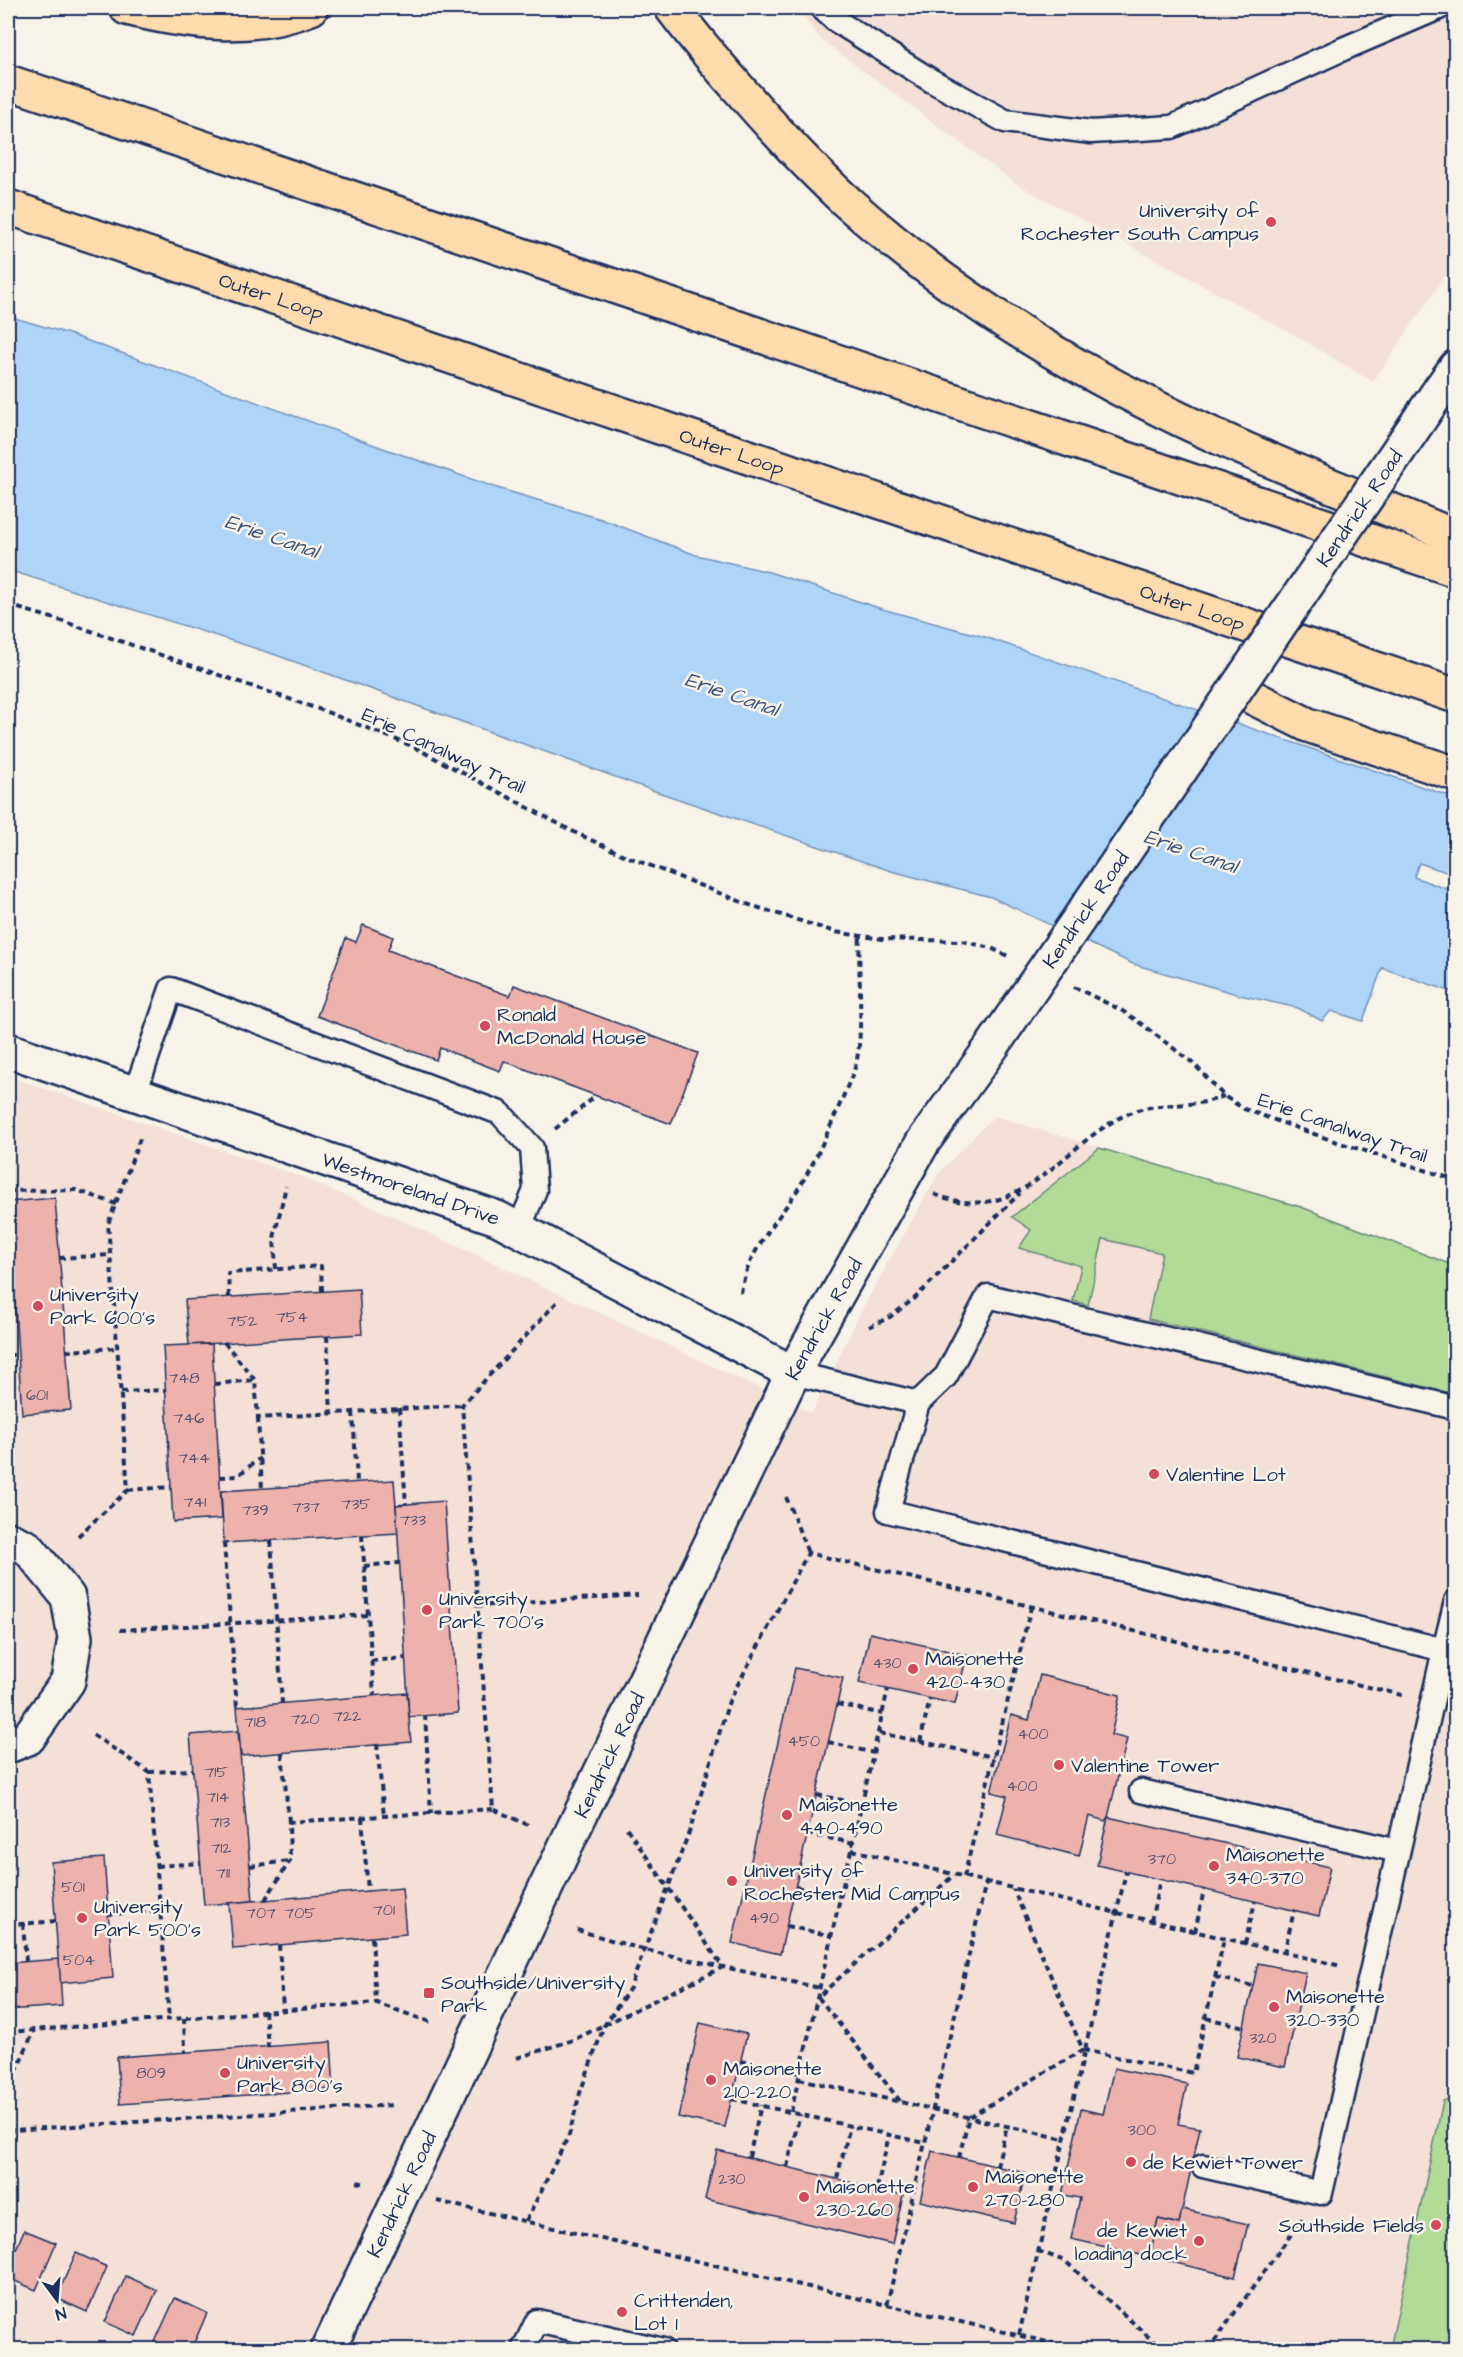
<svg xmlns="http://www.w3.org/2000/svg" width="1463" height="2357" viewBox="0 0 1463 2357" font-family="'Architects Daughter',sans-serif">
  <style>
    .built { fill: #f4e0d6 }
    .green { fill: #b2db98; stroke: #66857b; stroke-width: 1.5 }
    .water { fill: #aed5f8; stroke: #7393ba; stroke-width: 1.5 }
    .building { fill: #edb2ab; stroke: #1b2f5e; stroke-width: 1.5 }
    .lines { fill: none; stroke-linecap: round; stroke-linejoin: round }
    .lane-casing { stroke: #1b2f5e; stroke-width: 27 }
    .street-casing { stroke: #1b2f5e; stroke-width: 38 }
    .secondary-casing { stroke: #1b2f5e; stroke-width: 38 }
    .highway-casing { stroke: #1b2f5e; stroke-width: 38 }
    .path { stroke: #1b2f5e; stroke-width: 4; stroke-dasharray: 6 4.5; stroke-linecap: butt }
    .lane { stroke: #f7f3e8; stroke-width: 22 }
    .street { stroke: #f7f3e8; stroke-width: 33 }
    .secondary { stroke: #f7f3e8; stroke-width: 33 }
    .highway { stroke: #fedbac; stroke-width: 33 }
    .secondary-bridge-casing { stroke: #1b2f5e; stroke-width: 38; stroke-linecap: butt }
    .secondary-bridge { stroke: #f7f3e8; stroke-width: 33 }
    .poi-dot { fill: #d1495b; stroke: #f7f3e8; stroke-width: 2 }
    .labels { text-anchor: middle; stroke-width: 5; stroke-linejoin: round; paint-order: stroke }
    .number-label { font-size: 16px; fill: #505071 }
    .poi-label { font-size: 20px; fill: #1b2f5e; stroke: #f7f3e8; text-anchor: start }
    .street-label { font-size: 20px; fill: #1b2f5e; stroke: #f7f3e8 }
    .water-label { font-size: 21px; font-style: italic; fill: #38507d; stroke: #f7f3e8 }
  </style>
  <rect width="100%" height="100%" fill="#f7f3e8"/>
  <filter id="ink" filterUnits="userSpaceOnUse"><feTurbulence type="fractalNoise" baseFrequency=".0167" numOctaves="2"/><feDisplacementMap in="SourceGraphic" scale="12" xChannelSelector="R" yChannelSelector="G"/><feConvolveMatrix kernelMatrix="1 2 1 2 8 2 1 2 1" color-interpolation-filters="sRGB"/></filter>
  <g filter="url(#ink)">
    <g class="built">
      <path d="M796 8H1455V261L1373 382 1298 337 1015 183 822 40Z"/>
      <path d="M8 1076 301 1177 393 1216 812 1413 862 1309 939 1173 994 1116 1301 1207 1455 1266V2349L8 2350Z"/>
    </g>
    <g class="green">
      <path d="M1099 1148 1301 1207 1455 1266V1394L1148 1319 1162 1253 1103 1239 1088 1305 1073 1301 1081 1266 1019 1248 1031 1230 1012 1217Z"/>
      <path d="M1455 2096V2349H1390L1443 2101Z"/>
    </g>
    <path class="water" d="M8 316 69 334 380 447 494 487 601 519 696 555 769 572 882 609 985 637 1455 798V875L1419 863 1414 877 1455 892V993L1382 968 1363 1021 1331 1011 1322 1021 1298 1008 1240 995 1133 964 991 897 891 871 646 788 273 654 8 570Z"/>
    <g class="building">
      <path d="M363 925 393 937 388 950 510 996 514 985 698 1053 671 1124 504 1061 500 1071 440 1048 436 1060 317 1016 346 938 356 942Z"/>
      <path d="M55 1198 71 1410 22 1414 8 1202Z"/>
      <path d="M359 1289 362 1334 189 1345 185 1300Z"/>
      <path d="M212 1344 222 1519 173 1522 163 1346Z"/>
      <path d="M394 1480 398 1533 224 1543 221 1491Z"/>
      <path d="M444 1501 458 1713 409 1717 396 1505Z"/>
      <path d="M870 1633 967 1655 955 1704 859 1683Z"/>
      <path d="M795 1668 843 1678 780 1954 732 1943Z"/>
      <path d="M1040 1675 1120 1695 1111 1735 1127 1739 1108 1817 1105 1821 1089 1816 1079 1856 997 1835 1007 1796 991 1792 1011 1715 1029 1720Z"/>
      <path d="M407 1693 411 1742 241 1756 237 1707Z"/>
      <path d="M238 1731 253 1901 204 1905 190 1735Z"/>
      <path d="M1108 1817 1330 1867 1319 1916 1097 1865Z"/>
      <path d="M104 1858 113 1978 60 1983 51 1862Z"/>
      <path d="M402 1888 406 1934 233 1949 229 1903Z"/>
      <path d="M59 1959 62 2006 8 2010V1963Z"/>
      <path d="M1258 1963 1306 1973 1285 2067 1237 2057Z"/>
      <path d="M700 2023 747 2034 725 2127 678 2117Z"/>
      <path d="M331 2042 334 2089 120 2104 117 2057Z"/>
      <path d="M1114 2068 1187 2084 1178 2124 1200 2128 1179 2224 1158 2219 1150 2257 1071 2239 1080 2198 1062 2195 1081 2109 1103 2114Z"/>
      <path d="M717 2150 903 2195 892 2244 705 2199Z"/>
      <path d="M932 2151 1025 2173 1014 2223 920 2201Z"/>
      <path d="M1182 2209 1248 2224 1235 2277 1150 2257 1158 2219 1179 2224Z"/>
      <path d="M24 2230 56 2243 36 2290 8 2278V2269Z"/>
      <path d="M76 2253 107 2267 87 2312 56 2298Z"/>
      <path d="M126 2276 157 2290 136 2336 105 2322Z"/>
      <path d="M175 2298 207 2313 191 2350H162L153 2346Z"/>
    </g>
    <g class="lines">
      <g class="lane-casing">
        <g id="lane">
          <path d="M822 8 835 20 932 81 1005 121 1091 132 1172 127 1343 49 1439 8"/>
          <path d="M135 1093 171 989 500 1113 532 1148 535 1190 519 1229"/>
          <path d="M793 1373 918 1403"/>
          <path d="M1456 1408 988 1296 946 1376 918 1403 888 1511 1444 1650 1456 1601"/>
          <path d="M1141 1791 1398 1851"/>
          <path d="M1203 2166 1321 2193 1444 1650"/>
          <path d="M523 2350 537 2321 663 2350"/>
        </g>
      </g>
      <g class="street-casing">
        <g id="street">
          <path id="s1" d="M8 1050 497 1218 793 1373"/>
          <path d="M8 1539 28 1548 68 1597 75 1638 68 1681 28 1738 8 1746"/>
        </g>
      </g>
      <g class="secondary-casing">
        <g id="secondary">
          <path d="M1441 388 1456 367"/>
          <path id="s2" d="M328 2350 572 1832 793 1373 923 1142 993 1045"/>
        </g>
      </g>
      <g class="highway-casing">
        <g id="highway">
          <path d="M127 8C187 23 252 32 311 8"/>
          <path d="M672 8C693 36 716 63 739 89 773 128 808 166 846 201 939 284 1047 354 1159 409 1255 457 1356 495 1456 537"/>
          <path d="M8 82 1456 570"/>
          <path id="s3" d="M8 207 1456 696"/>
          <path d="M1236 689 1308 725 1456 774"/>
        </g>
      </g>
      <g class="path">
        <path d="M8 605 59 620 324 711 412 746 576 833 626 856 747 904 835 932 882 939 962 941 991 948 1010 957"/>
        <path d="M1074 987 1121 1010 1136 1020 1193 1063 1224 1096 1244 1109 1328 1139 1456 1180"/>
        <path d="M555 1129 596 1096"/>
        <path d="M8 1191 77 1190 116 1204"/>
        <path d="M934 1194C1026 1231 1062 1138 1135 1111 1164 1101 1195 1109 1224 1096"/>
        <path d="M59 1258 111 1255"/>
        <path d="M8 1261H10"/>
        <path d="M276 1269 274 1238 286 1186"/>
        <path d="M741 1293C747 1251 778 1221 800 1186 821 1151 837 1111 853 1073 866 1041 857 975 860 936"/>
        <path d="M229 1297 228 1273 321 1266 322 1291"/>
        <path d="M869 1327 890 1317 914 1299 1020 1193"/>
        <path d="M327 1336 331 1413"/>
        <path d="M224 1342 255 1380 258 1418 462 1405"/>
        <path d="M66 1351 118 1348"/>
        <path d="M8 1355H17"/>
        <path d="M215 1384 254 1380"/>
        <path d="M121 1392 166 1390"/>
        <path d="M399 1408 406 1504"/>
        <path d="M353 1412 357 1482"/>
        <path d="M258 1418 262 1488"/>
        <path d="M220 1477 237 1476 260 1458"/>
        <path d="M128 1490 171 1487"/>
        <path d="M786 1497 808 1553"/>
        <path d="M362 1535 374 1695"/>
        <path d="M78 1536 128 1490 108 1224 141 1136"/>
        <path d="M271 1541 282 1703"/>
        <path d="M224 1543 237 1707"/>
        <path d="M364 1566 399 1563"/>
        <path d="M477 1606 638 1595"/>
        <path d="M120 1630 368 1615"/>
        <path d="M371 1661 405 1658"/>
        <path d="M837 1704 883 1714"/>
        <path d="M425 1715 431 1813"/>
        <path d="M879 1733 994 1757"/>
        <path d="M93 1735 149 1772 169 2019"/>
        <path d="M828 1742 874 1753"/>
        <path d="M920 1742 930 1699"/>
        <path d="M377 1744 384 1816"/>
        <path d="M282 1753 289 1822"/>
        <path d="M149 1772 193 1770"/>
        <path d="M817 1795 862 1804"/>
        <path d="M362 1817 368 1891"/>
        <path d="M528 1825 493 1809 462 1405 558 1301"/>
        <path d="M807 1834 854 1843"/>
        <path d="M852 1850 1341 1966"/>
        <path d="M157 1866 201 1863"/>
        <path d="M250 1866 289 1861"/>
        <path d="M964 1877 1031 1607"/>
        <path d="M796 1887 841 1896"/>
        <path d="M265 1900 290 1861 289 1822 493 1809"/>
        <path d="M108 1914 160 1911"/>
        <path d="M1151 1921 1160 1880"/>
        <path d="M23 1924 26 1961"/>
        <path d="M8 1925 56 1921"/>
        <path d="M787 1926 832 1936"/>
        <path d="M577 1930 645 1950 820 1988"/>
        <path d="M1195 1932 1204 1890"/>
        <path d="M372 1938 376 2003"/>
        <path d="M1245 1944 1255 1902"/>
        <path d="M279 1945 283 2010"/>
        <path d="M1284 1953 1294 1911"/>
        <path d="M1215 1977 1253 1986"/>
        <path d="M265 2011 268 2046"/>
        <path d="M184 2018 185 2052"/>
        <path d="M1206 2018 1245 2027"/>
        <path d="M8 2032 376 2003 433 2023"/>
        <path d="M1083 2050 1193 2073 1224 1939"/>
        <path d="M517 2058 573 2040 723 1967 626 1827"/>
        <path d="M741 2061 800 2073"/>
        <path d="M799 2079 1064 2139"/>
        <path d="M8 2091 34 2030"/>
        <path d="M732 2099 925 2143"/>
        <path d="M900 2101 818 1997 954 1875"/>
        <path d="M791 2112 888 1689"/>
        <path d="M8 2128 13 2130 394 2105"/>
        <path d="M749 2157 761 2105"/>
        <path d="M959 2157 969 2117 1083 2050 1013 1889"/>
        <path d="M997 2166 1007 2126"/>
        <path d="M787 2167 800 2114"/>
        <path d="M837 2178 850 2126"/>
        <path d="M357 2182 367 2184"/>
        <path d="M877 2188 889 2135"/>
        <path d="M437 2201 1082 2350"/>
        <path d="M526 2221 569 2135 580 2093 604 2026 630 1988 691 1827 729 1701 808 1553 1402 1695"/>
        <path d="M1038 2251 1065 2261 1163 2350"/>
        <path d="M887 2305 986 1882"/>
        <path d="M1019 2335 1126 1872"/>
        <path d="M1208 2350 1302 2219"/>
      </g>
      <use href="#lane" class="lane"/>
      <use href="#street" class="street"/>
      <use href="#secondary" class="secondary"/>
      <use href="#highway" class="highway"/>
      <g class="secondary-bridge-casing">
        <g id="secondary-bridge">
          <path id="s4" d="M993 1045 1441 388"/>
        </g>
      </g>
      <use href="#secondary-bridge" class="secondary-bridge"/>
    </g>
  </g>
  <g class="poi-dot">
    <circle cx="1271" cy="222" r="6"/>
    <circle cx="485" cy="1026" r="6"/>
    <circle cx="38" cy="1306" r="6"/>
    <circle cx="1154" cy="1474" r="6"/>
    <circle cx="427" cy="1610" r="6"/>
    <circle cx="913" cy="1669" r="6"/>
    <circle cx="1059" cy="1765" r="6"/>
    <circle cx="787" cy="1815" r="6"/>
    <circle cx="1214" cy="1866" r="6"/>
    <circle cx="732" cy="1881" r="6"/>
    <circle cx="82" cy="1918" r="6"/>
    <rect x="423" y="1987" width="12" height="12" rx="3"/>
    <circle cx="1274" cy="2007" r="6"/>
    <circle cx="225" cy="2073" r="6"/>
    <circle cx="711" cy="2080" r="6"/>
    <circle cx="1131" cy="2162" r="6"/>
    <circle cx="973" cy="2187" r="6"/>
    <circle cx="804" cy="2197" r="6"/>
    <circle cx="1436" cy="2225" r="6"/>
    <circle cx="1199" cy="2241" r="6"/>
    <circle cx="622" cy="2312" r="6"/>
  </g>
  <g class="labels">
    <g class="number-label">
      <text x="292" y="1322">754</text>
      <text x="242" y="1326">752</text>
      <text x="184" y="1383">748</text>
      <text x="37" y="1400">601</text>
      <text x="189" y="1423">746</text>
      <text x="194" y="1463">744</text>
      <text x="195" y="1507">741</text>
      <text x="356" y="1509">735</text>
      <text x="306" y="1512">737</text>
      <text x="255" y="1515">739</text>
      <text x="413" y="1525">733</text>
      <text x="887" y="1668">430</text>
      <text x="347" y="1721">722</text>
      <text x="305" y="1724">720</text>
      <text x="255" y="1727">718</text>
      <text x="1033" y="1739">400</text>
      <text x="804" y="1746">450</text>
      <text x="216" y="1777">715</text>
      <text x="1022" y="1791">400</text>
      <text x="218" y="1802">714</text>
      <text x="220" y="1827">713</text>
      <text x="221" y="1853">712</text>
      <text x="1162" y="1864">370</text>
      <text x="223" y="1878">711</text>
      <text x="73" y="1892">501</text>
      <text x="384" y="1915">701</text>
      <text x="261" y="1918">707</text>
      <text x="300" y="1918">705</text>
      <text x="764" y="1923">490</text>
      <text x="79" y="1965">504</text>
      <text x="1263" y="2043">320</text>
      <text x="151" y="2078">809</text>
      <text x="1142" y="2135">300</text>
      <text x="732" y="2184">230</text>
    </g>
    <g class="poi-label">
      <text x="1259" y="217" text-anchor="end">University of<tspan x="1259" dy="23">Rochester South Campus</tspan></text>
      <text x="497" y="1021">Ronald<tspan x="497" dy="23">McDonald House</tspan></text>
      <text x="50" y="1301">University<tspan x="50" dy="23">Park 600's</tspan></text>
      <text x="1166" y="1481">Valentine Lot</text>
      <text x="439" y="1605">University<tspan x="439" dy="23">Park 700's</tspan></text>
      <text x="925" y="1665">Maisonette<tspan x="925" dy="23">420-430</tspan></text>
      <text x="1071" y="1772">Valentine Tower</text>
      <text x="799" y="1811">Maisonette<tspan x="799" dy="23">440-490</tspan></text>
      <text x="1226" y="1861">Maisonette<tspan x="1226" dy="23">340-370</tspan></text>
      <text x="744" y="1877">University of<tspan x="744" dy="23">Rochester Mid Campus</tspan></text>
      <text x="94" y="1913">University<tspan x="94" dy="23">Park 500's</tspan></text>
      <text x="441" y="1989">Southside/University<tspan x="441" dy="23">Park</tspan></text>
      <text x="1286" y="2003">Maisonette<tspan x="1286" dy="23">320-330</tspan></text>
      <text x="237" y="2069">University<tspan x="237" dy="23">Park 800's</tspan></text>
      <text x="723" y="2075">Maisonette<tspan x="723" dy="23">210-220</tspan></text>
      <text x="1143" y="2169">de Kewiet Tower</text>
      <text x="985" y="2183">Maisonette<tspan x="985" dy="23">270-280</tspan></text>
      <text x="816" y="2193">Maisonette<tspan x="816" dy="23">230-260</tspan></text>
      <text x="1424" y="2232" text-anchor="end">Southside Fields</text>
      <text x="1187" y="2237" text-anchor="end">de Kewiet<tspan x="1187" dy="23">loading dock</tspan></text>
      <text x="634" y="2307">Crittenden,<tspan x="634" dy="23">Lot 1</tspan></text>
    </g>
    <g class="street-label">
      <text dy="7" stroke="none"><textPath href="#s3" startOffset="278">Outer Loop</textPath></text>
      <text dy="7" stroke="none"><textPath href="#s3" startOffset="764">Outer Loop</textPath></text>
      <text dy="7" stroke="none"><textPath href="#s4" startOffset="650">Kendrick Road</textPath></text>
      <text dy="7" stroke="none"><textPath href="#s3" startOffset="1250">Outer Loop</textPath></text>
      <text transform="translate(444 750) rotate(25)" y="7">Erie Canalway Trail</text>
      <text dy="7" stroke="none"><textPath href="#s4" startOffset="164">Kendrick Road</textPath></text>
      <text transform="translate(1343 1127) rotate(19)" y="7">Erie Canalway Trail</text>
      <text dy="7" stroke="none"><textPath href="#s1" startOffset="426">Westmoreland Drive</textPath></text>
      <text dy="7" stroke="none"><textPath href="#s2" startOffset="1144">Kendrick Road</textPath></text>
      <text dy="7" stroke="none"><textPath href="#s2" startOffset="658">Kendrick Road</textPath></text>
      <text dy="7" stroke="none"><textPath href="#s2" startOffset="172">Kendrick Road</textPath></text>
    </g>
    <g class="water-label">
      <text transform="translate(272 536) rotate(19)" y="7">Erie Canal</text>
      <text transform="translate(732 694) rotate(19)" y="7">Erie Canal</text>
      <text transform="translate(1191 851) rotate(19)" y="7">Erie Canal</text>
    </g>
  </g>
  <rect width="1463" height="2357" fill="none" stroke="#f7f3e8" stroke-width="30"/>
  <rect x="15" y="15" width="1433" height="2327" fill="none" stroke="#1b2f5e" stroke-width="2" filter="url(#ink)"/>
  <g transform="translate(57 2300) rotate(164)" stroke="#f7f3e8" stroke-width="4.5" paint-order="stroke">
  <path d="M0-4.5L10 22L0 15L-10 22Z" fill="#1b2f5e"/>
  <text y="-9" font-size="16" font-weight="bold" text-anchor="middle" fill="#1b2f5e">N</text>
  </g>
</svg>
